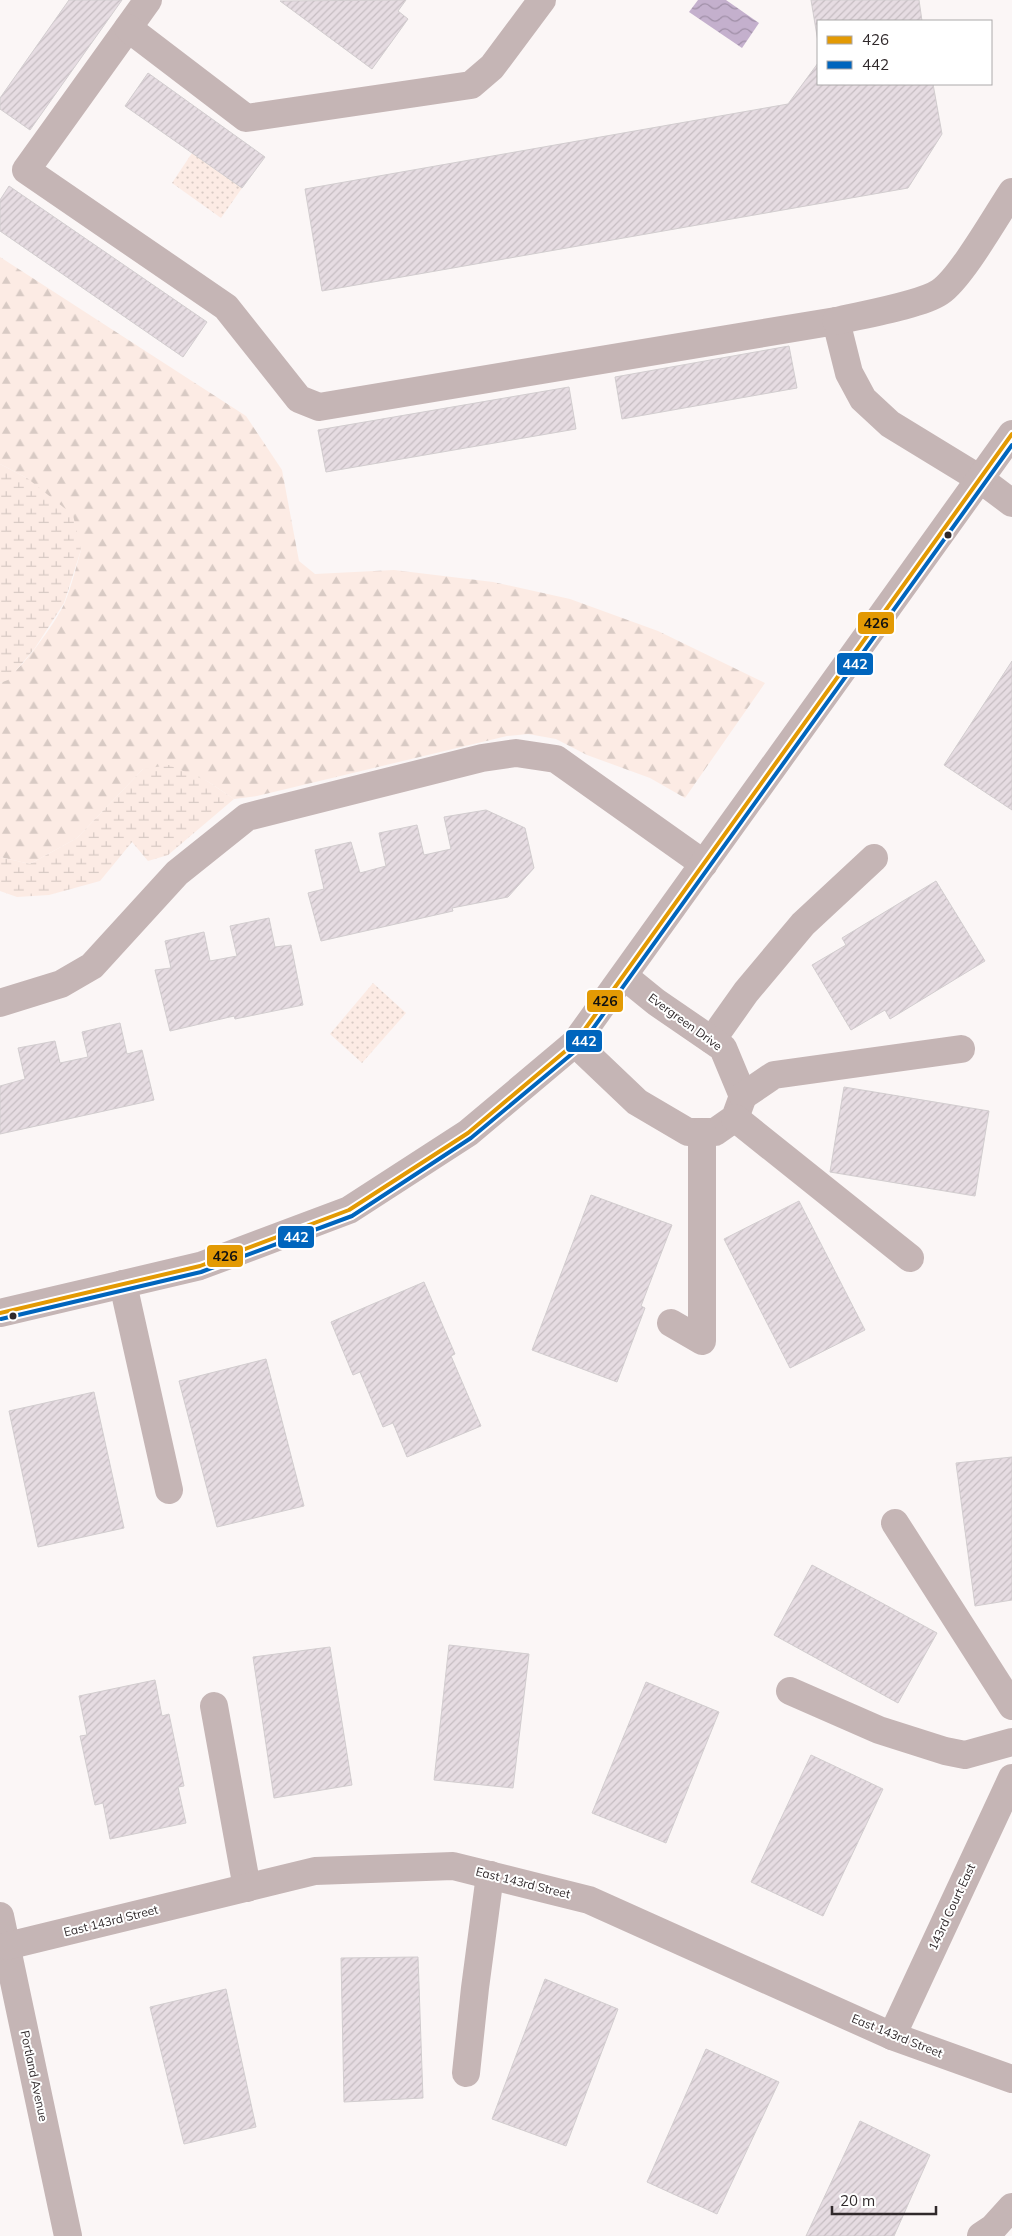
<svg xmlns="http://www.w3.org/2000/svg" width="1012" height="2236" viewBox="0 0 1012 2236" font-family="Mulish,sans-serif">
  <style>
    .forest { fill: url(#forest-firs) }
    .wetland { fill: url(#wetland-marsh) }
    .park { fill: url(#park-dots) }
    .water { fill: url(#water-waves) }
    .building { fill: url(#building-hatch); stroke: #d2cdcf }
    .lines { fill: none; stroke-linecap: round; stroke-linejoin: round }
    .minor { stroke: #c5b5b5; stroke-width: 28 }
    .bus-1-casing { stroke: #fff; stroke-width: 8 }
    .bus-2-casing { stroke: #fff; stroke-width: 8 }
    .bus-1 { stroke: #e39a04; stroke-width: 4 }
    .bus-2 { stroke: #0065bd; stroke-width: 4 }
    .bus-dot { fill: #30292b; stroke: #fff; stroke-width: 2 }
    .labels { text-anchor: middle; stroke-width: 4; stroke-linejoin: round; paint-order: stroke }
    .street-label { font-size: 12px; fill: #30292b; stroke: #fff }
    .line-badge { stroke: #fff; stroke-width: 2 }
    .badge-label { font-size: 14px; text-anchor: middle; font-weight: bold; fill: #fff }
    .pale-badge-label { font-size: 14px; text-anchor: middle; font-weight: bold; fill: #111 }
  </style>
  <defs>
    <pattern id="forest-firs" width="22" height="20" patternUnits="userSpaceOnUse" patternTransform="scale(1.25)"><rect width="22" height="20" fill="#fcebe4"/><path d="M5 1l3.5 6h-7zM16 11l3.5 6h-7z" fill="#d8cac4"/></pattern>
    <pattern id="wetland-marsh" width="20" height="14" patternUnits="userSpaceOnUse" patternTransform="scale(1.25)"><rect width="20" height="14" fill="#fcebe4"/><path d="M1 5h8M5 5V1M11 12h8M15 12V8" fill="none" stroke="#d8cac4"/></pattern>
    <pattern id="park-dots" width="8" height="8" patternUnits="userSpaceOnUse" patternTransform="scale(1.25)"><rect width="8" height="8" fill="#fcebe4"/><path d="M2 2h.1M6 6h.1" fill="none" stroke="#d8cac4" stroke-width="1.8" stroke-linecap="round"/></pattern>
    <pattern id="water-waves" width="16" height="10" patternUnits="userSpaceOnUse" patternTransform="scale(1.25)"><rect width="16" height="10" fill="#c4b0cd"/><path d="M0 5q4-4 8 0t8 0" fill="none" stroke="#a08fa7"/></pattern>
    <pattern id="building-hatch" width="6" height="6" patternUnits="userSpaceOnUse" patternTransform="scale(1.25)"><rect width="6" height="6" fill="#e6dce2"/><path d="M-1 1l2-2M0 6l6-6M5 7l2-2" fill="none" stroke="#c6bdc2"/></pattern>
  </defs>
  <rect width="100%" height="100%" fill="#fbf6f6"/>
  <path class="forest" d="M0 257 246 416 282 470 299 561 315 574 394 570 493 582 570 599 658 631 765 683 685 798 650 778 587 755 556 739 528 734 507 736 257 796 234 799 207 781 143 769 77 838 30 864 0 857V683C18 676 57 621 65 602 72 585 76 567 81 550L27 478 0 464Z"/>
  <g class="wetland">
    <path d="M0 464 27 478 73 515 81 550 64 603 35 648 8 680 0 683Z"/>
    <path d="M169 765 207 781 234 799 168 855 148 861 132 842 100 881 49 895 17 897 0 891V857L30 864 77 838 143 769Z"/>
  </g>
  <g class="park">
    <path d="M192 153 242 188 221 218 172 183Z"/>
    <path d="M373 983 406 1013 362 1063 330 1034Z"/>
  </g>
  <path class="water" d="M698 0H726L759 23 742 48 689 12Z"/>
  <g class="building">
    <path d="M69 0H122L30 130 0 109V98Z"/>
    <path d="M406 0 398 11 408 19 372 69 280 1Z"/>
    <path d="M811 0H919L922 21H818V42Z"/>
    <path d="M818 63V84H933L942 134 908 188 322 291 305 189 788 104Z"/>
    <path d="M148 73 265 157 242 188 125 106Z"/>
    <path d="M9 186 207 322 183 357 0 231V200Z"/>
    <path d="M789 346 797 388 622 419 615 377Z"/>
    <path d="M569 387 576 429 326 472 318 430Z"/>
    <path d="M1012 661V810L944 765Z"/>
    <path d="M486 810 525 828 534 868 508 897 452 908 453 911 321 941 308 893 324 889 315 850 351 842 360 873 386 866 379 833 417 825 424 855 451 849 444 817Z"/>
    <path d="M936 881 985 961 890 1019 885 1010 851 1030 812 965 846 945 842 938Z"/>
    <path d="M269 918 275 947 291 945 303 1005 235 1019 234 1016 170 1031 155 970 171 968 165 941 204 932 210 961 237 956 230 926Z"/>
    <path d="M120 1023 127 1054 142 1050 154 1100 0 1134V1086L25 1079 18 1048 55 1041 60 1063 88 1057 82 1032Z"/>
    <path d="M844 1087 989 1111 975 1196 830 1172Z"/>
    <path d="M591 1195 672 1225 641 1306 645 1308 617 1382 532 1350Z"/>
    <path d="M799 1201 865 1330 790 1368 724 1239Z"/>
    <path d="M424 1282 455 1354 451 1356 481 1426 407 1457 393 1423 383 1427 360 1372 353 1375 331 1322Z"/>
    <path d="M266 1359 304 1506 217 1527 179 1381Z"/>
    <path d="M94 1392 124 1528 38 1547 9 1411Z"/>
    <path d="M1012 1457V1600L975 1606 956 1463Z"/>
    <path d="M812 1565 937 1633 898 1703 774 1635Z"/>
    <path d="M449 1645 529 1654 513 1788 434 1780Z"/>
    <path d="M330 1647 352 1785 274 1798 253 1657Z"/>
    <path d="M155 1680 162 1716 169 1714 184 1786 178 1787 186 1823 110 1839 103 1803 95 1805 80 1736 87 1735 79 1696Z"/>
    <path d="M646 1682 719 1712 666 1843 592 1813Z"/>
    <path d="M811 1755 883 1789 823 1916 751 1882Z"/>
    <path d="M418 1957 423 2098 344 2102 341 1958Z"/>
    <path d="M545 1979 618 2009 566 2146 492 2119Z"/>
    <path d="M226 1989 256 2127 184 2144 150 2007Z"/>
    <path d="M706 2049 779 2082 717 2214 647 2182Z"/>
    <path d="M860 2121 930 2155 894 2236H806Z"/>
  </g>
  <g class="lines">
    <g class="minor">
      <path d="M148 0 26 170 226 307 299 399 319 407 836 321 849 373 863 399 890 424 980 479 1012 503"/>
      <path d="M128 28 246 118 471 85 492 67 542 0"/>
      <path d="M836 321C861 315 921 305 940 292 961 278 996 216 1012 192"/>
      <path d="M0 1003 61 984 92 966 177 873 247 817 482 758 516 753 556 759 704 864"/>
      <path d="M712 1040 746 992 803 924 874 858"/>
      <path d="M575 1043 637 1102 688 1132H715L735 1118 743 1096 723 1048 656 1002 624 976"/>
      <path d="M743 1096 774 1075 961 1049"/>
      <path d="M735 1118 910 1258"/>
      <path d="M123 1284 169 1490"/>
      <path d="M0 1313 200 1266 349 1210 468 1133 575 1043 1012 434"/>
      <path d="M671 1323 702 1341V1132"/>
      <path d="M895 1523 1012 1706"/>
      <path d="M790 1691 879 1730 945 1751 965 1755 1012 1742"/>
      <path d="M214 1706 247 1888"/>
      <path d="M0 1916 68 2236"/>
      <path d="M7 1946 315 1871 453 1866 589 1900 892 2036 1012 2079"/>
      <path d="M892 2036 1012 1778"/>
      <path d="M466 2073 475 1988 490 1875"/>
      <path d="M981 2236 993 2228 1012 2207"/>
    </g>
    <g class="bus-1-casing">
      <path id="bus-1" d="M0 1313 200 1266 349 1210 468 1133 575 1043 1012 434"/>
    </g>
    <g class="bus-2-casing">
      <path id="bus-2" d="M1 1319 201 1272 352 1216 471 1138 579 1048 1012 445"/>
    </g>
    <use href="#bus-1" class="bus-1"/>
    <use href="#bus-2" class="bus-2"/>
  </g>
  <g class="bus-dot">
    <circle cx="948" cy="535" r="4.5"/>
    <circle cx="13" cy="1316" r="4.5"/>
  </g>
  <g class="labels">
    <g class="street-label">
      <text transform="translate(685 1022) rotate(36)" y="4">Evergreen Drive</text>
      <text transform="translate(523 1883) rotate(14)" y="4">East 143rd Street</text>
      <text transform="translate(952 1907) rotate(-65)" y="4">143rd Court East</text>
      <text transform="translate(111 1921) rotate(-14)" y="4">East 143rd Street</text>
      <text transform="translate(897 2036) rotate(22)" y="4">East 143rd Street</text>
      <text transform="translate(34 2076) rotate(78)" y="4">Portland Avenue</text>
    </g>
  </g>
  <g class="line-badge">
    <rect x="857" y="611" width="38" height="24" rx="5" fill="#e39a04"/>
    <rect x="836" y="652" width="38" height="24" rx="5" fill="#0065bd"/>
    <rect x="586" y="989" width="38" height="24" rx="5" fill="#e39a04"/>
    <rect x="565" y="1029" width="38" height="24" rx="5" fill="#0065bd"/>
    <rect x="277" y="1225" width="38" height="24" rx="5" fill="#0065bd"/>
    <rect x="206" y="1244" width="38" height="24" rx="5" fill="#e39a04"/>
  </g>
  <g class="badge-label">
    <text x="855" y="669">442</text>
    <text x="584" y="1046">442</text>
    <text x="296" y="1242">442</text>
  </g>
  <g class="pale-badge-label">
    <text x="876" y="628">426</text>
    <text x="605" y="1006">426</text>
    <text x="225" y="1261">426</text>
  </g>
  <rect x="817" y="20" width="175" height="65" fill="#ffffff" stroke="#aca9aa"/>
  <rect x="827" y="36" width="25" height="8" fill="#e39a04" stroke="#aca9aa"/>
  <text x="862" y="45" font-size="15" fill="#30292b">426</text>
  <rect x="827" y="61" width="25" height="8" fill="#0065bd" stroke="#aca9aa"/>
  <text x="862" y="70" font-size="15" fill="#30292b">442</text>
  <path d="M832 2206v8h104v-8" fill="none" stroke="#30292b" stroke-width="2.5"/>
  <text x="840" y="2206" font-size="15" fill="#30292b" stroke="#ffffff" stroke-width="4" paint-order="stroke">20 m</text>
</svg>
